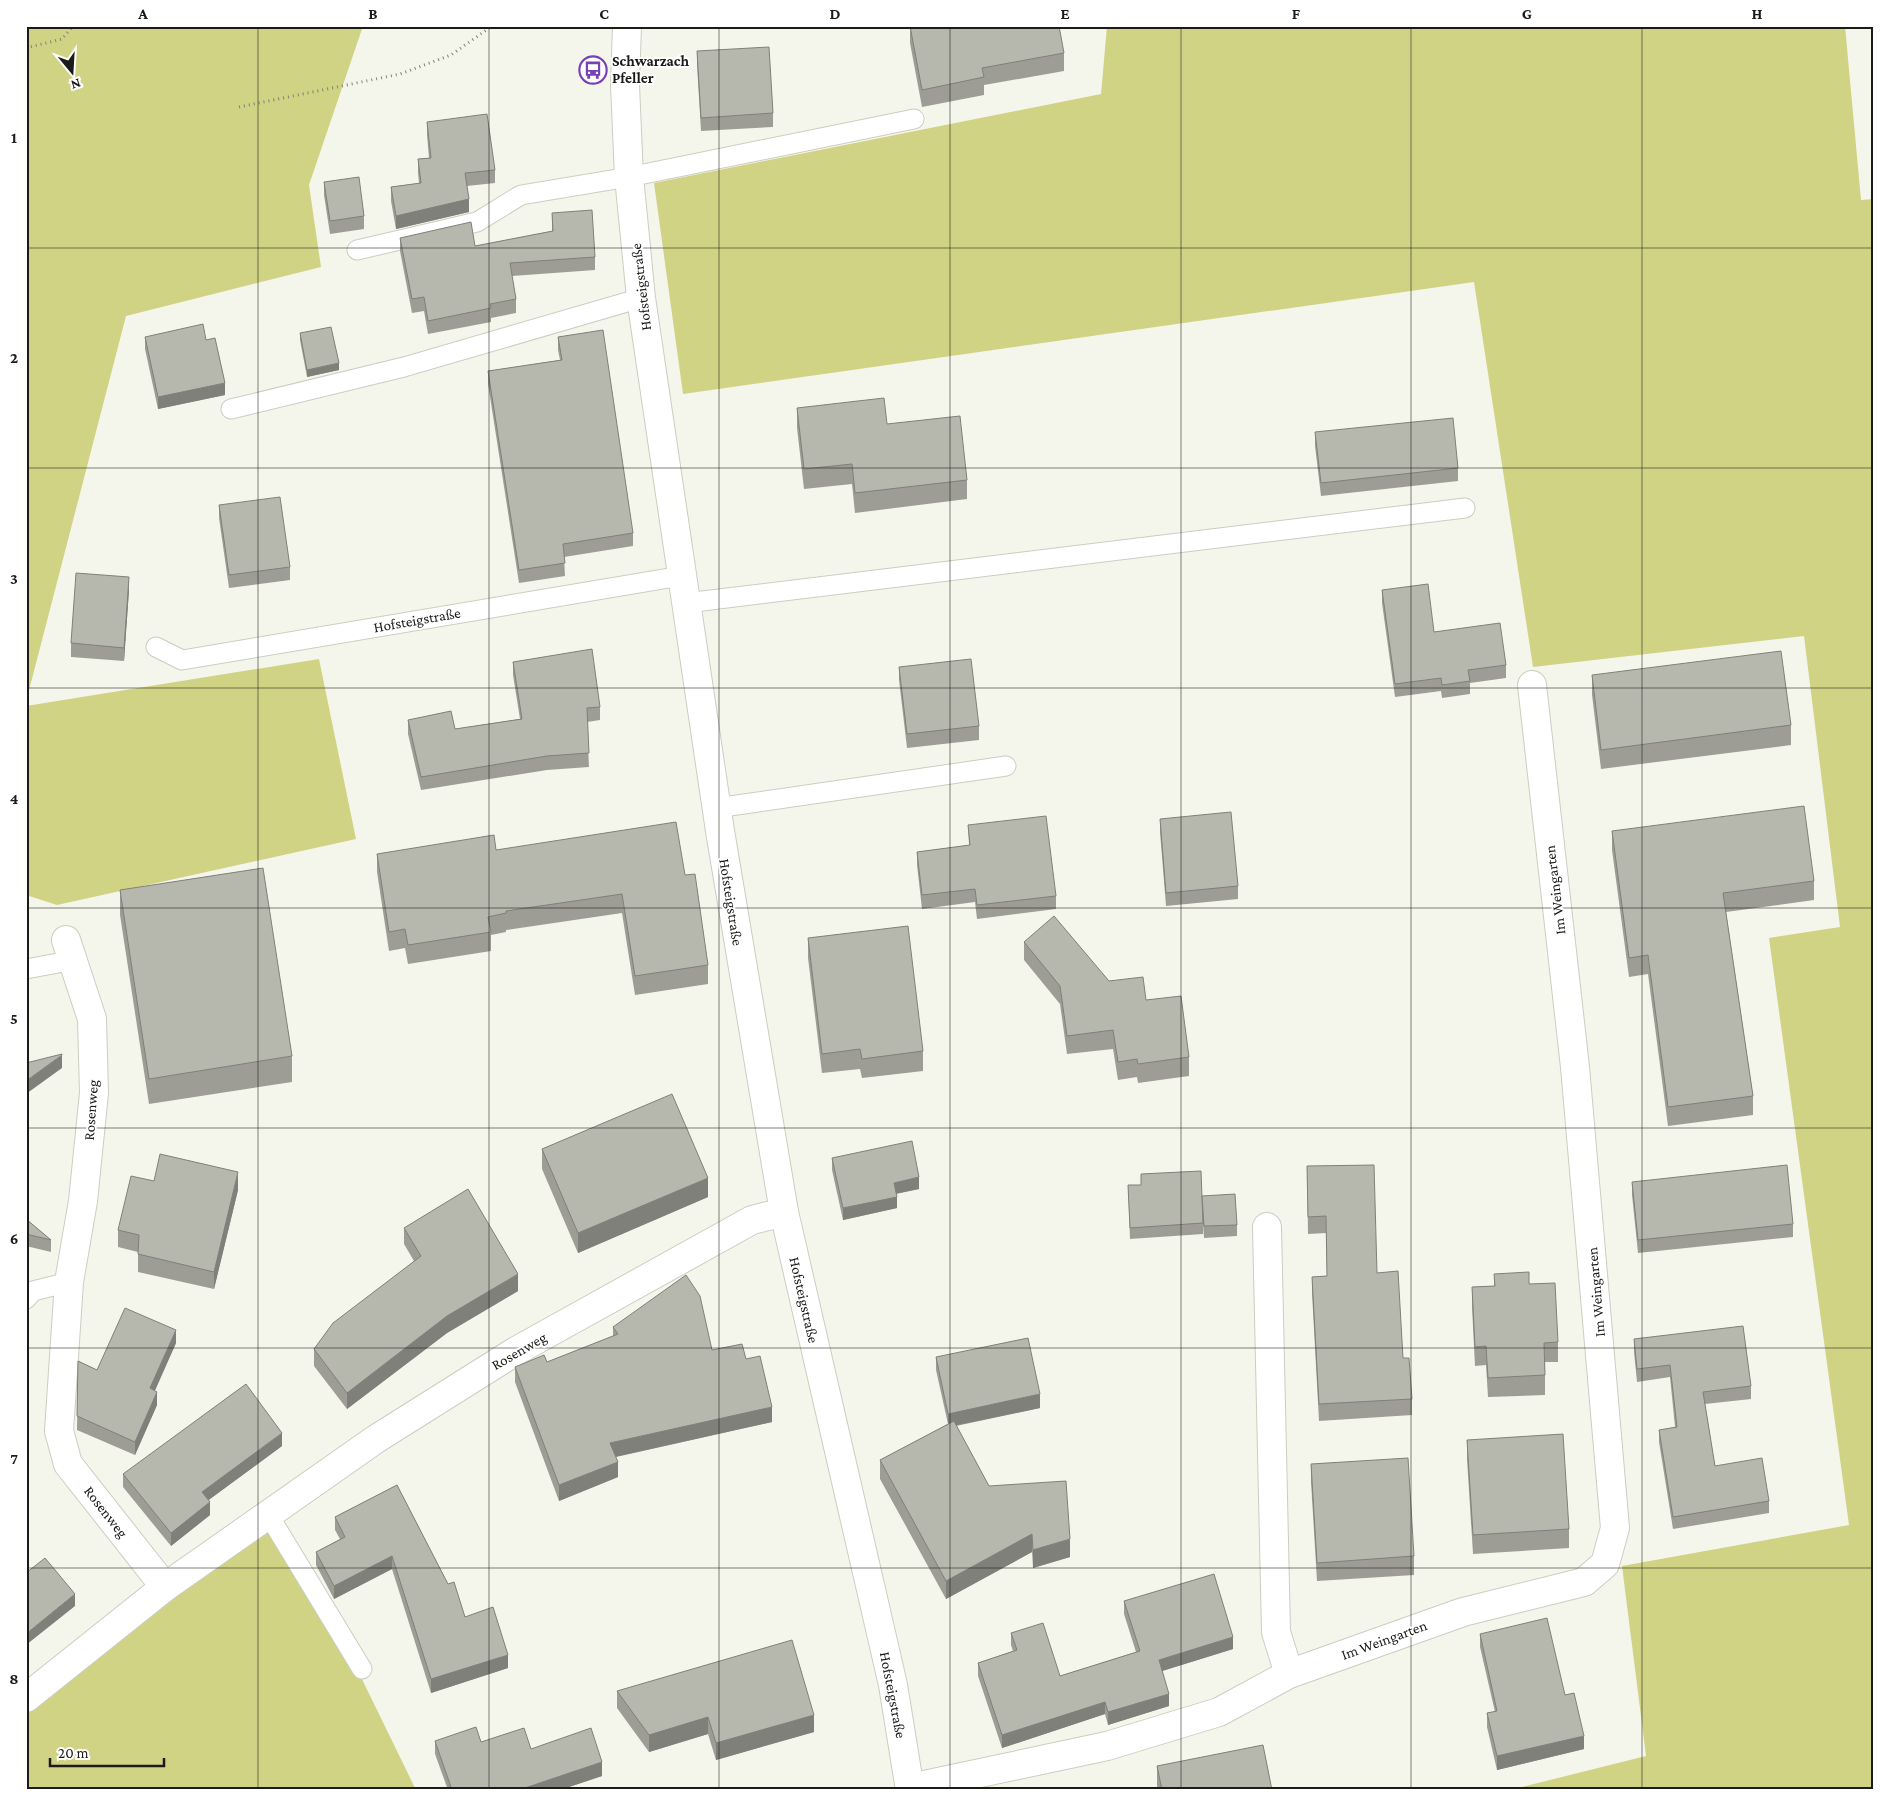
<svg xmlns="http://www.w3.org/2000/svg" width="1900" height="1816" viewBox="0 0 1900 1816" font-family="'Crimson Pro',serif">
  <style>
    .green { fill: #d0d384 }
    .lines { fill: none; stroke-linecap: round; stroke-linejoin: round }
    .service-casing { stroke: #cccdc2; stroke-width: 21 }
    .minor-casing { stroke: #cccdc2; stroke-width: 30 }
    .secondary-casing { stroke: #cccdc2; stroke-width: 30 }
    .path { stroke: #82837c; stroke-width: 3; stroke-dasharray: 1 4; stroke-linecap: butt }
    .service { stroke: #fff; stroke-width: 19 }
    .minor { stroke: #fff; stroke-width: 28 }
    .secondary { stroke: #fff; stroke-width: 28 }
    .wall { fill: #9d9d95 }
    .shaded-wall { fill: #7f8079 }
    .building { fill: #b6b7ad; stroke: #7f8079 }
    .grid { fill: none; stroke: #1b1b18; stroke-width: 1; stroke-opacity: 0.55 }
    .labels { text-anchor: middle; stroke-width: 4; stroke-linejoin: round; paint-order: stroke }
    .poi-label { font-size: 15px; font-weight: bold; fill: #1b1b18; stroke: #fff; text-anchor: start }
    .street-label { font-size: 15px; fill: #1b1b18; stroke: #fff }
    .neatline { fill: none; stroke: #1b1b18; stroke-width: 2 }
    .grid-label { font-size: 16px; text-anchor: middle; font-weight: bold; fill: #1b1b18 }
  </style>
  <rect width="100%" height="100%" fill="#f5f6eb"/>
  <g class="green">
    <path d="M26 26H363L309 185 321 267 126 316 26 702Z"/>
    <path d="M1107 26H1845L1861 200 1874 199V1790H1510L1646 1756 1622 1566 1849 1525 1769 938 1840 927 1804 636 1533 667 1474 282 683 394 654 183 1101 94Z"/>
    <path d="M319 659 356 839 57 905 26 895V706Z"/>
    <path d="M265 1523 358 1671 416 1790H26V1702Z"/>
  </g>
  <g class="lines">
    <g class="service-casing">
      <g id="service">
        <path d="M357 250 477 222 521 195 629 177 914 119"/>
        <path d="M231 409 404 367 641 298"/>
        <path d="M686 603 1465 508"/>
        <path d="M156 647 182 660 681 576"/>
        <path d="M716 808 1006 766"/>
        <path d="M26 969 74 960"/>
        <path d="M26 1299 33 1291 69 1282"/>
        <path d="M268 1514 362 1669"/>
      </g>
    </g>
    <g class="minor-casing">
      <g id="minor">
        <path d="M66 940 92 1019 94 1093 83 1201 69 1282 59 1431 68 1464 165 1587"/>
        <path d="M1267 1227 1276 1632 1289 1674"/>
        <path d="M26 1698 165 1587 376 1439 516 1351 752 1220 784 1212"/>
        <path d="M910 1788 1107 1746 1219 1712 1289 1674 1463 1612 1584 1582 1605 1564 1615 1528 1575 1067 1532 685"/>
      </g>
    </g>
    <g class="secondary-casing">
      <path id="secondary" d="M627 26 625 85 629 177 641 298 720 831 784 1212 893 1685 910 1790"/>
    </g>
    <g class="path">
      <path d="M26 48 62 39 73 26"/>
      <path d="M239 107 400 74 451 55 492 26"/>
    </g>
    <use href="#service" class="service"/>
    <use href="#minor" class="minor"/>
    <use href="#secondary" class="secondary"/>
  </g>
  <g class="wall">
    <path d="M910 26 1064 53V71L984 85V95L922 107 910 43Z"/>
    <path d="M697 51 773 113V127L701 131 697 65Z"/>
    <path d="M427 122 495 170V183L467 186 469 212 396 229 391 201V187L419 183 418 173V159L429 158 427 135Z"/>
    <path d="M324 182 364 216V229L330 234 324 195Z"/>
    <path d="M552 213 595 257V270L512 276 516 299V313L491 318V322L428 334 424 311 412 313 400 251V238L475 246 552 231Z"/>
    <path d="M300 333 339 370 307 377 300 340Z"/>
    <path d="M145 337 206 340 225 395 158 409 145 349Z"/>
    <path d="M558 337 633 533V546L564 557 565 576 519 583 488 384V371L560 360 558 350Z"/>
    <path d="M797 408 887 424 967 480V499L855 513 852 484 804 489 797 428Z"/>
    <path d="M1315 432 1458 468V481L1321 496 1315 446Z"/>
    <path d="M219 505 290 567V580L229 588 219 518Z"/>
    <path d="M129 590 124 661 71 657V643Z"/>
    <path d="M1382 590 1434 632 1506 665V678L1470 683V694L1442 698 1441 691 1395 697 1382 603Z"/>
    <path d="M513 662 600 707V720L587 722 589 767 547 770 421 790 408 734V720L455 729 520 719 513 675Z"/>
    <path d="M899 667 979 726V740L907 748 899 680Z"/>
    <path d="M1592 675 1791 725V745L1601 769 1592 695Z"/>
    <path d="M1160 819 1238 886V899L1166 906 1160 832Z"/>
    <path d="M968 825 1056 896V909L977 919 975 902 922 909 917 865V852L969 845Z"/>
    <path d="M1612 831 1814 881V900L1726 912 1753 1096V1115L1668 1126 1648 974 1629 977 1612 850Z"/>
    <path d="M496 850 685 875 708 965V984L635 995 622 913 506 930V932L491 935V951L408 964 405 948 389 951 377 872V854Z"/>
    <path d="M120 890 292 1056V1082L149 1104 120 915Z"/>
    <path d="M808 938 923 1051V1071L862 1078 860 1069 822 1073 808 958Z"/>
    <path d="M1024 942 1109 981 1146 1000 1189 1057V1076L1138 1083 1137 1077 1118 1080 1113 1049 1067 1054 1060 1004 1024 960Z"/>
    <path d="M542 1149 708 1197 578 1253 542 1169Z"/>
    <path d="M832 1158 919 1189 896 1194 897 1208 843 1220 832 1170Z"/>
    <path d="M1307 1166 1377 1273 1403 1358 1412 1399V1415L1319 1421 1312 1293V1277L1327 1276 1326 1233 1308 1234Z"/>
    <path d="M154 1181 238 1190 214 1289 138 1272V1252L118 1247V1230Z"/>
    <path d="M1632 1182 1793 1224V1237L1638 1253 1632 1195Z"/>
    <path d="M1128 1185 1202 1201 1237 1225V1236L1204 1238 1203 1224V1234L1130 1239Z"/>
    <path d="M26 1219 51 1240V1252L26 1246Z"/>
    <path d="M404 1228 518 1291 447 1333 347 1409 314 1366V1349L414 1261 404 1244Z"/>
    <path d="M1494 1274 1558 1342V1362H1545V1395L1488 1397 1486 1365 1475 1366 1472 1307V1287L1494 1286Z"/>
    <path d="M613 1327 712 1350 746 1359 772 1422 616 1457 618 1477 559 1501 515 1382V1367L547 1362 613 1336Z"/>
    <path d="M1634 1339 1751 1386V1399L1705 1404 1715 1466 1769 1501V1513L1673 1529 1659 1442V1430L1675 1427 1670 1377 1637 1382 1634 1352Z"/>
    <path d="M176 1343 154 1391 157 1405 135 1455 77 1430 78 1361 97 1370Z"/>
    <path d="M936 1357 1040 1408 956 1426 989 1486 1070 1557 1033 1568 1032 1552 946 1599 880 1479V1460L948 1424 936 1370Z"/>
    <path d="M1467 1440 1569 1529V1548L1473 1554 1467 1459Z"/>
    <path d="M282 1446 208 1500 210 1515 171 1546 123 1487V1474Z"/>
    <path d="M1311 1464 1414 1556V1575L1317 1581 1311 1482Z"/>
    <path d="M397 1485 465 1617 508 1668 431 1693 392 1569 334 1599 316 1565V1552L340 1539 335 1530V1517Z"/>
    <path d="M1124 1601 1233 1649 1162 1671 1169 1706 1108 1725 1105 1714 1002 1748 978 1676V1663L1013 1651 1011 1645V1633L1060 1676 1136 1652 1124 1614Z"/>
    <path d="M1480 1634 1565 1695 1584 1749 1497 1770 1487 1727V1713L1495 1712 1480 1647Z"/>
    <path d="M617 1691 814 1732 716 1760 708 1734 649 1752 617 1708Z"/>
    <path d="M435 1741 481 1742 531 1749 602 1776 560 1790H448L435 1754Z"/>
    <path d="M1157 1766 1272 1790H1158L1157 1786Z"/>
  </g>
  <g class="shaded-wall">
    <path d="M469 199V212L396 229V216Z"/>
    <path d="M339 363V370L307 377V370Z"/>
    <path d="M225 383V395L158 409V397Z"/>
    <path d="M129 577V590L124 661V648Z"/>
    <path d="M62 1055V1068L26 1094V1081Z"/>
    <path d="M238 1172V1190L214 1289V1272Z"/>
    <path d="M919 1177V1189L894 1194V1183Z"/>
    <path d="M708 1178V1197L578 1253V1233Z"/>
    <path d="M897 1197V1208L843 1220V1208Z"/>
    <path d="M518 1274V1291L447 1333 347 1409V1393L447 1316Z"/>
    <path d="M176 1330V1343L150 1402V1388Z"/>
    <path d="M157 1392V1405L135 1455V1442Z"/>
    <path d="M1040 1394V1408L948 1427V1414Z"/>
    <path d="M772 1407V1422L610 1458V1443Z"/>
    <path d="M282 1433V1446L202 1505V1492Z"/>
    <path d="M618 1462V1477L559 1501V1485Z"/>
    <path d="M210 1502V1515L171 1546V1533Z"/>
    <path d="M1032 1534V1552L946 1599V1581Z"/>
    <path d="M1070 1539V1557L1033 1568V1550Z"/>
    <path d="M392 1556V1569L334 1599V1586Z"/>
    <path d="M75 1594V1606L26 1645V1634Z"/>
    <path d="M1233 1637V1649L1159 1672V1660Z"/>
    <path d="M508 1655V1668L431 1693V1679Z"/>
    <path d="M1169 1694V1706L1108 1725V1712Z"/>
    <path d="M1105 1702V1714L1002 1748V1735Z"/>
    <path d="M814 1715V1732L716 1760V1743Z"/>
    <path d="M708 1717V1734L649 1752V1735Z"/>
    <path d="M1584 1736V1749L1497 1770V1756Z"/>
    <path d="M602 1762V1776L560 1790H519Z"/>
  </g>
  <g class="building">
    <path d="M910 26H1059L1064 53 982 68 984 77 922 90Z"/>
    <path d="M769 47 773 113 701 118 697 51Z"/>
    <path d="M487 114 495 170 465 173 469 199 396 216 391 187 421 183 418 159 431 158 427 122Z"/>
    <path d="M359 177 364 216 330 221 324 182Z"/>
    <path d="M592 210 595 257 510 263 516 299 490 304 491 308 428 321 424 297 412 299 400 238 471 222 475 246 553 231 552 213Z"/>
    <path d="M203 324 206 340 215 338 225 383 158 397 145 337Z"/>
    <path d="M331 327 339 363 307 370 300 333Z"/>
    <path d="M603 330 633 533 563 544 565 563 519 570 488 371 562 360 558 337Z"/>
    <path d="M884 398 887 424 960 416 967 480 855 493 852 464 804 469 797 408Z"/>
    <path d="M1453 418 1458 468 1321 483 1315 432Z"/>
    <path d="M280 497 290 567 229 575 219 505Z"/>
    <path d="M76 573 129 577 124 648 71 643Z"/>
    <path d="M1428 584 1434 632 1500 623 1506 665 1468 670 1470 681 1442 685 1441 678 1395 684 1382 590Z"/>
    <path d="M592 649 600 707 587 708 589 753 547 756 421 777 408 720 451 711 455 729 522 719 513 662Z"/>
    <path d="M1781 651 1791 725 1601 750 1592 675Z"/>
    <path d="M971 659 979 726 907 734 899 667Z"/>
    <path d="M1804 806 1814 881 1723 893 1753 1096 1668 1107 1648 955 1629 958 1612 831Z"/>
    <path d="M1231 812 1238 886 1166 893 1160 819Z"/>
    <path d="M1046 816 1056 896 977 905 975 889 922 895 917 852 970 845 968 825Z"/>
    <path d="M676 822 685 875 695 874 708 965 635 976 622 894 506 911V913L488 917 491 932 408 945 405 929 389 932 377 854 494 835 496 850Z"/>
    <path d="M263 868 292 1056 149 1079 120 890Z"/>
    <path d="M1054 916 1109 981 1143 977 1146 1000 1181 996 1189 1057 1138 1064 1137 1059 1118 1062 1113 1030 1067 1036 1060 986 1024 942Z"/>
    <path d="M908 926 923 1051 862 1059 860 1049 822 1054 808 938Z"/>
    <path d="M62 1054V1055L26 1081V1063Z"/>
    <path d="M672 1094 708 1178 578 1233 542 1149Z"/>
    <path d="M912 1141 919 1177 894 1183 897 1197 843 1208 832 1158Z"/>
    <path d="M160 1154 238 1172 214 1272 138 1254 139 1235 118 1230 131 1176 154 1181Z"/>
    <path d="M1374 1165 1377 1273 1398 1271 1403 1358H1409L1412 1399 1319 1404 1312 1277 1327 1276 1326 1216 1308 1217 1307 1166Z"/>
    <path d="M1787 1165 1793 1224 1638 1240 1632 1182Z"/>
    <path d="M1201 1171 1203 1223 1130 1228 1128 1185H1141V1174Z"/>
    <path d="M468 1189 518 1274 447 1316 347 1393 314 1349 333 1323 421 1256 404 1228Z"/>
    <path d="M1235 1194 1237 1225 1204 1226 1202 1196Z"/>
    <path d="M26 1219 51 1240 26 1234Z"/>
    <path d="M1529 1272V1284L1555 1283 1558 1342 1544 1343 1545 1375 1488 1378 1486 1346 1475 1347 1472 1287 1495 1286 1494 1274Z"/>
    <path d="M686 1275 700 1296 712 1350 742 1344 746 1359 760 1356 772 1407 610 1443 618 1462 559 1485 515 1367 544 1355 547 1362 618 1334 613 1327Z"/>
    <path d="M125 1308 176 1330 150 1388 157 1392 135 1442 77 1416 78 1361 97 1370Z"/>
    <path d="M1743 1326 1751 1386 1703 1392 1715 1466 1762 1458 1769 1501 1673 1517 1659 1430 1677 1427 1670 1365 1637 1369 1634 1339Z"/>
    <path d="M1028 1338 1040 1394 948 1414 936 1357Z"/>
    <path d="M246 1384 282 1433 202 1492 210 1502 171 1533 123 1474Z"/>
    <path d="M954 1421 989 1486 1066 1481 1070 1539 1033 1550 1032 1534 946 1581 880 1460Z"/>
    <path d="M1563 1434 1569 1529 1473 1535 1467 1440Z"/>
    <path d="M1408 1458 1414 1556 1317 1563 1311 1464Z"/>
    <path d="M397 1485 448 1584 454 1582 465 1617 493 1607 508 1655 431 1679 392 1556 334 1586 316 1552 345 1537 335 1517Z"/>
    <path d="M45 1558 75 1594 26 1634V1573Z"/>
    <path d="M1214 1574 1233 1637 1159 1660 1169 1694 1108 1712 1105 1702 1002 1735 978 1663 1017 1650 1011 1633 1043 1623 1060 1676 1140 1651 1124 1601Z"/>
    <path d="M1547 1618 1565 1695 1574 1693 1584 1736 1497 1756 1487 1713 1497 1711 1480 1634Z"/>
    <path d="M792 1640 814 1715 716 1743 708 1717 649 1735 617 1691Z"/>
    <path d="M476 1727 481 1742 524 1728 531 1749 591 1728 602 1762 519 1790H452L435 1741Z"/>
    <path d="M1263 1745 1272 1790H1162L1157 1766Z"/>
  </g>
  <path class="grid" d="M258 26V1790M489 26V1790M719 26V1790M950 26V1790M1181 26V1790M1411 26V1790M1642 26V1790M26 248H1874M26 468H1874M26 688H1874M26 908H1874M26 1128H1874M26 1348H1874M26 1568H1874"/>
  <defs>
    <g id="bus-ring" transform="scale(1.4375)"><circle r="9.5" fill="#fff" stroke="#7740b7" stroke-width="1.5"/><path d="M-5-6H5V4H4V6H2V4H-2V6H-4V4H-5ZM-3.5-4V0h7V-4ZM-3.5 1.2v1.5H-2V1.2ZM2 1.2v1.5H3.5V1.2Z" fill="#7740b7"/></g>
  </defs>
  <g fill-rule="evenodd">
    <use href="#bus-ring" x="593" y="70"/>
  </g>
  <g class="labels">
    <g class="poi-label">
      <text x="612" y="66">Schwarzach<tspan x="612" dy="17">Pfeller</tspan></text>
    </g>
    <g class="street-label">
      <text transform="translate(641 287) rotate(-97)" y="5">Hofsteigstraße</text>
      <text transform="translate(417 620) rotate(-10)" y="5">Hofsteigstraße</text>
      <text transform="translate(1555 890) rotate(-97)" y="5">Im Weingarten</text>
      <text transform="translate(731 902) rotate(81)" y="5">Hofsteigstraße</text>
      <text transform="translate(91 1110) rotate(-86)" y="5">Rosenweg</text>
      <text transform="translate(1596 1292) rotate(-95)" y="5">Im Weingarten</text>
      <text transform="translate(804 1300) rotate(77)" y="5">Hofsteigstraße</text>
      <text transform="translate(519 1351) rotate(-30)" y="5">Rosenweg</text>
      <text transform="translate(106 1512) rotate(52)" y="5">Rosenweg</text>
      <text transform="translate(1384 1640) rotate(-20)" y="5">Im Weingarten</text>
      <text transform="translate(893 1695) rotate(79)" y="5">Hofsteigstraße</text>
    </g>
  </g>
  <rect width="1900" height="1816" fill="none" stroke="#ffffff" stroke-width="55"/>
  <g transform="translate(72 72) rotate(162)" stroke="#ffffff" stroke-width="4" paint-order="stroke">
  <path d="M0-4L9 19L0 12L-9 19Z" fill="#1b1b18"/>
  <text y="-8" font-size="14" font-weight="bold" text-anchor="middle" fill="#1b1b18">N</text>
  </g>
  <path d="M50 1758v8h114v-8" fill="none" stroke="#1b1b18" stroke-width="2.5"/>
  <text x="58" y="1758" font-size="15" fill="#1b1b18" stroke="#ffffff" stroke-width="4" paint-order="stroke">20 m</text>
  <rect x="28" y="28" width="1844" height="1760" class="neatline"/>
  <g class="grid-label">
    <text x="143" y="19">A</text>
    <text x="373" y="19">B</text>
    <text x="604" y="19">C</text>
    <text x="835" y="19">D</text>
    <text x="1065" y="19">E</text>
    <text x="1296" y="19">F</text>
    <text x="1527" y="19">G</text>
    <text x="1757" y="19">H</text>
    <text x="14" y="143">1</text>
    <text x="14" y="363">2</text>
    <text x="14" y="584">3</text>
    <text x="14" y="804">4</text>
    <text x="14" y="1024">5</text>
    <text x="14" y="1244">6</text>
    <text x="14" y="1464">7</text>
    <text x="14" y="1684">8</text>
  </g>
</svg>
